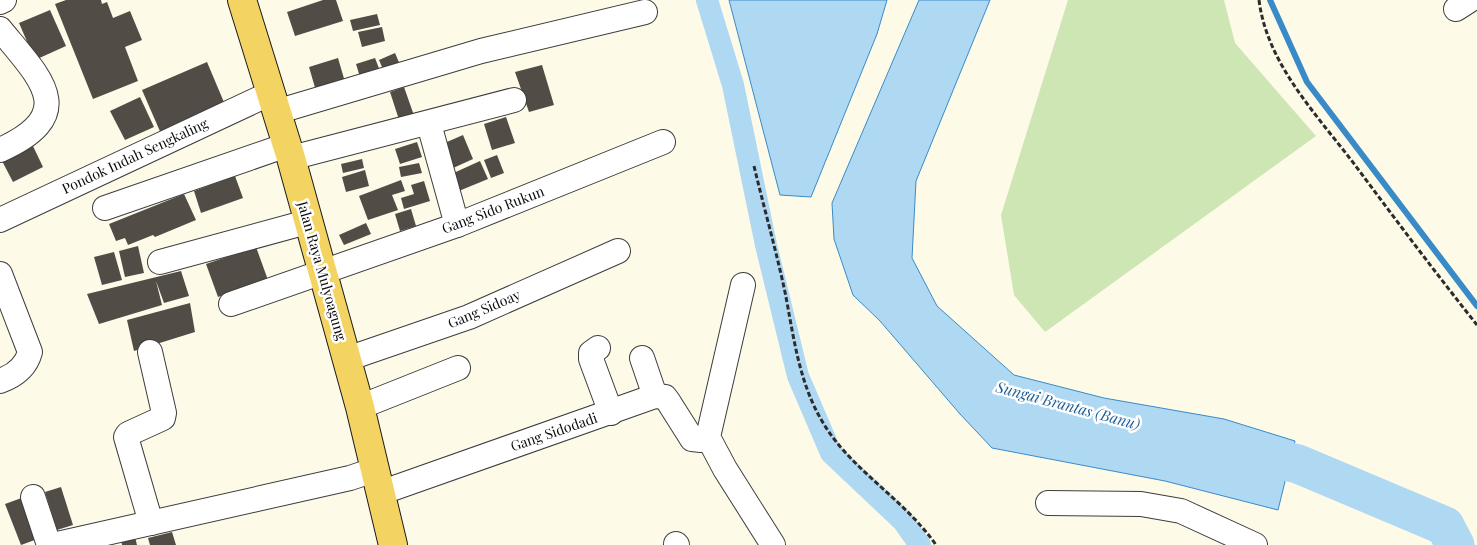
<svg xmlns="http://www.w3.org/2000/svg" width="1477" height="545" viewBox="0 0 1477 545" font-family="'Playfair Display',serif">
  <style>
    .green { fill: #cde6b4 }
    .water { fill: #afd8f3; stroke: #398bc7 }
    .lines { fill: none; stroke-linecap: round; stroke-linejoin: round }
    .stream { stroke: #398bc7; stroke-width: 6 }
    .canal { stroke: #afd8f3; stroke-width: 22 }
    .river { stroke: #afd8f3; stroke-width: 39 }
    .building { fill: #524c47 }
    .minor-casing { stroke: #3d3d3d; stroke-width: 26 }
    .major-casing { stroke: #1b1b1b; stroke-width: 30 }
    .path { stroke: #2c2c2c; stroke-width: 3; stroke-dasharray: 5 2.5; stroke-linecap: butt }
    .minor { stroke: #fff; stroke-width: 24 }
    .major { stroke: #f3d463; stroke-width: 28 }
    .labels { text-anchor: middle; stroke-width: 5; stroke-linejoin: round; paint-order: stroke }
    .street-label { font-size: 14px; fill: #0a0a0a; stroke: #fff }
    .water-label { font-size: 15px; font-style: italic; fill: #1a5c96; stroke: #fff }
  </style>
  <rect width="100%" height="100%" fill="#fefae8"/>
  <path class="green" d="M1068 0H1224L1235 43 1316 136 1045 332 1014 295 1001 215Z"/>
  <g class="water">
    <path d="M729 0H887L877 34 811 197 780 195Z"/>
    <path d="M919 0H990L916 181 912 258 937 306 1014 375 1104 398 1224 419 1295 441 1278 510 1165 481 992 448 960 414 880 321 853 295 834 239 832 203Z"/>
  </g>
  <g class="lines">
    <path class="stream" d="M1270 0 1307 82 1477 306"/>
    <path class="canal" d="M707 0 733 85 766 245 798 376 831 453 903 521 920 545"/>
    <path class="river" d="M1237 449 1298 464 1445 526 1455 545"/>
  </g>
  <g class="building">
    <path d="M66 0H101L102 4 107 2 113 18 130 11 142 40 125 47 138 81 93 99 55 4Z"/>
    <path d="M323 0H336L343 21 295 36 287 12Z"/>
    <path d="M50 10 66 46 35 60 19 23Z"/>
    <path d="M377 14 380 25 353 31 350 20Z"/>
    <path d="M382 27 385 41 362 47 358 32Z"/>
    <path d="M395 53 401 67 385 74 379 60Z"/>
    <path d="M338 58 345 82 316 91 309 67Z"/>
    <path d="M375 58 380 71 360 77 356 64Z"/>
    <path d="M207 62 226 107 162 136 142 90Z"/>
    <path d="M542 65 554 105 529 112 515 72Z"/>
    <path d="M404 87 417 124 402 129 390 92Z"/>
    <path d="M140 97 154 127 125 140 110 111Z"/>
    <path d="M506 117 515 143 492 150 484 124Z"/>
    <path d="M463 135 473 159 451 169 440 145Z"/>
    <path d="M417 142 422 157 400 164 395 149Z"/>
    <path d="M32 144 43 167 13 182 1 159Z"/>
    <path d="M497 155 504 173 491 178 484 160Z"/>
    <path d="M362 159 364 168 343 173 341 164Z"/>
    <path d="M480 161 488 179 454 193 447 176Z"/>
    <path d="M419 163 422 173 401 177 399 167Z"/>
    <path d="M365 170 369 186 346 192 342 177Z"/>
    <path d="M235 176 243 198 201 213 194 191Z"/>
    <path d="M401 180 405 191 392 195 398 210 368 220 359 196Z"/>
    <path d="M424 181 430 201 404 209 401 198 414 194 411 185Z"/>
    <path d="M184 194 196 220 155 237 153 235 128 245 125 238 116 241 109 224Z"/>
    <path d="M411 209 416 226 400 231 395 214Z"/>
    <path d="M366 223 371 234 344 245 339 235Z"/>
    <path d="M138 246 144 273 125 277 119 251Z"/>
    <path d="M256 247 268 280 218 297 206 264Z"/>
    <path d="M114 252 122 280 102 285 94 257Z"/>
    <path d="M181 271 189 296 164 303 156 281 162 305 99 324 87 294Z"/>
    <path d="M190 303 195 332 134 351 127 320Z"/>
    <path d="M61 487 73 525 57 530 45 492Z"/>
    <path d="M27 496 43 537 21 545 5 504Z"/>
    <path d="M172 532 176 545H150L148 538Z"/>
    <path d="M135 537 137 545H122L121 540Z"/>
  </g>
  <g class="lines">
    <g class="minor-casing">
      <g id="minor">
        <path d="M0 2 4 0"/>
        <path d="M1456 9 1470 0"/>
        <path d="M0 29C40 78 81 114 0 150"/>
        <path d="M276 112 481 51 645 12"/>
        <path d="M429 124 457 225"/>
        <path d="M291 158 514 100"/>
        <path d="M105 208 287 145"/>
        <path d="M0 220 271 93"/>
        <path d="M160 262 307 222"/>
        <path d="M0 274 30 352C26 367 14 376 0 381"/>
        <path d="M743 285 708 437 725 469 773 545"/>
        <path d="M231 304 457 225 663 142"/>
        <path d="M598 348 591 353V359L611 413"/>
        <path d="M150 352 164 413 163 418 128 434 126 437 151 523"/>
        <path d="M642 358 655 396"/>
        <path d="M347 359 469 317 618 251"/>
        <path d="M360 407 458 368"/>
        <path d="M380 493 655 396 665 397 668 401 692 439 701 440 708 437"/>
        <path d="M33 497 49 545"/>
        <path d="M1048 503 1141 504 1181 511 1255 545"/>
        <path d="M676 544 677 545"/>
        <path d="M53 545 350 478 374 470"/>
      </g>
    </g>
    <g class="major-casing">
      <path id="major" d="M242 0 291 158 360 407 393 545"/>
    </g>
    <g class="path">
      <path d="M1259 0C1267 64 1317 115 1355 165 1395 219 1435 272 1477 325"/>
      <path d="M754 166C764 208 776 250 785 292 794 338 799 385 825 426 853 471 905 500 936 545"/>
    </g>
    <use href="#minor" class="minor"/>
    <use href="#major" class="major"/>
  </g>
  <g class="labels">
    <g class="street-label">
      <text transform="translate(135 156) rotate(-25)" y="5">Pondok Indah Sengkaling</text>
      <text transform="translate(493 210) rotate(-21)" y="5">Gang Sido Rukun</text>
      <text transform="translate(322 271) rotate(74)" y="5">Jalan Raya Mulyoagung</text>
      <text transform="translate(484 309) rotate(-23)" y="5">Gang Sidoay</text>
      <text transform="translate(554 432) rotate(-19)" y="5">Gang Sidodadi</text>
    </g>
    <g class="water-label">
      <text transform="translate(1068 406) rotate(15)" y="5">Sungai Brantas (Banu)</text>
    </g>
  </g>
</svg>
